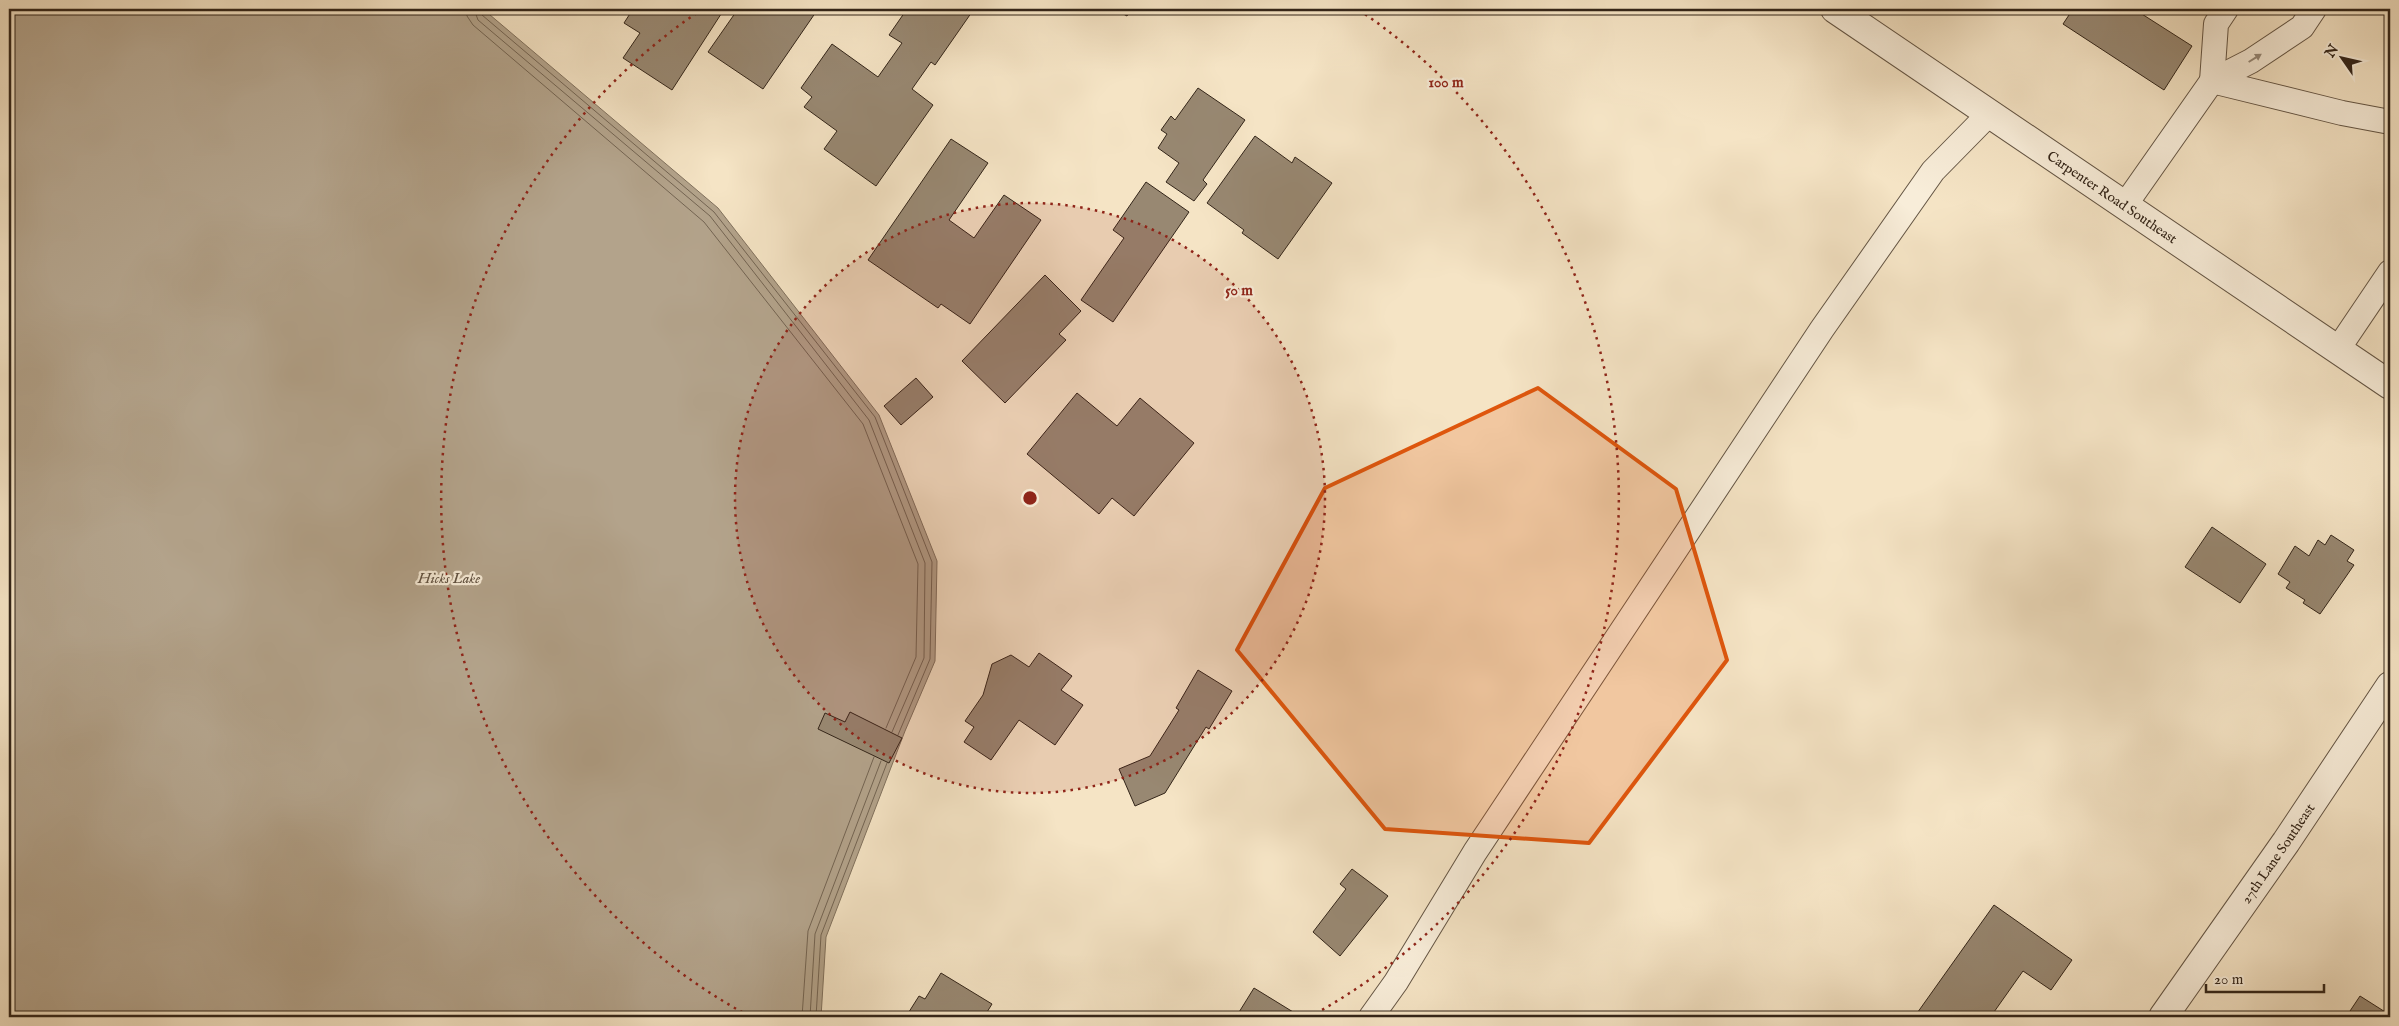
<svg xmlns="http://www.w3.org/2000/svg" width="2399" height="1026" viewBox="0 0 2399 1026" font-family="'IM FELL English',serif">
  <style>
    .water { fill: #b3a38b; stroke: #80715d }
    .lines { fill: none; stroke-linecap: round; stroke-linejoin: round }
    .shore { stroke: #736452; stroke-width: 1 }
    .building { fill: #988872; stroke: #332519 }
    .service-casing { stroke: #645544; stroke-width: 26 }
    .minor-casing { stroke: #645544; stroke-width: 30 }
    .tertiary-casing { stroke: #645544; stroke-width: 30 }
    .service { stroke: #f8edd9; stroke-width: 24 }
    .minor { stroke: #f8edd9; stroke-width: 28 }
    .tertiary { stroke: #f8edd9; stroke-width: 28 }
    .oneway { fill: #968979 }
    .marked { fill: #df560d; fill-opacity: 0.2; stroke: #df560d; stroke-width: 4; stroke-linejoin: round }
    .ring { fill: none; stroke: #8f2418; stroke-width: 2.5; stroke-dasharray: 2.5 5 }
    .labels { text-anchor: middle; stroke-width: 4.5; stroke-linejoin: round; paint-order: stroke }
    .street-label { font-size: 14px; fill: #332519; stroke: #f8edd9 }
    .water-label { font-size: 15px; font-style: italic; fill: #605141; stroke: #f8edd9 }
    .centre { fill: #8f2418; stroke: #f8edd9; stroke-width: 2.5 }
    .ring-label { font-size: 15px; text-anchor: middle; font-weight: bold; fill: #8f2418; stroke: #f8edd9; stroke-width: 4.5; stroke-linejoin: round; paint-order: stroke }
  </style>
  <rect width="100%" height="100%" fill="#f5e4c5"/>
  <filter id="stains"><feTurbulence type="fractalNoise" baseFrequency=".004" numOctaves="4"/><feColorMatrix values="0 0 0 0 .2 0 0 0 0 .09 0 0 0 0 .02 0 0 0 .5 -.17"/></filter>
  <radialGradient id="worn" r=".72"><stop offset=".6" stop-color="#630" stop-opacity="0"/><stop offset="1" stop-color="#630" stop-opacity=".3"/></radialGradient>
  <path class="water" d="M9 9H483L718 208 879 415 937 561 935 661 905 731 826 937 821 1017H9Z"/>
  <g class="lines">
    <g class="shore">
      <path d="M466 9 467 16 473 25 704 222 863 424 918 564 916 657 886 728"/>
      <path d="M474 9 478 20 710 216 869 420 925 563 924 658 892 732"/>
      <path d="M480 9 482 15 714 212 875 417 932 562 930 659 898 735"/>
      <path d="M802 1017 808 931 874 757"/>
      <path d="M810 1017 815 934 881 761"/>
      <path d="M816 1017 821 935 887 763"/>
    </g>
  </g>
  <g class="building">
    <path d="M633 9H719L723 11 672 90 623 58 640 33 624 23Z"/>
    <path d="M738 9H818L763 89 708 52Z"/>
    <path d="M907 9H974L935 65 931 62 912 89 933 105 876 186 824 149 837 131 804 107 812 97 801 88 832 44 878 77 902 43 889 35Z"/>
    <path d="M1114 9H1131L1127 16Z"/>
    <path d="M2073 9H2134L2192 46 2164 90 2063 24Z"/>
    <path d="M1198 88 1245 120 1203 180 1207 184 1194 201 1166 182 1179 163 1158 148 1167 134 1161 130 1171 116 1175 120Z"/>
    <path d="M1255 136 1292 163 1295 157 1332 183 1278 259 1242 233 1244 230 1207 203Z"/>
    <path d="M951 139 988 163 949 220 974 238 1004 195 1041 220 970 324 941 304 938 308 868 260Z"/>
    <path d="M1146 182 1189 212 1113 322 1081 300 1124 238 1113 230Z"/>
    <path d="M1045 275 1081 311 1059 334 1066 340 1005 403 962 361Z"/>
    <path d="M916 378 933 397 901 425 884 406Z"/>
    <path d="M1077 393 1117 426 1140 398 1194 443 1134 516 1112 498 1099 514 1027 454Z"/>
    <path d="M2212 527 2266 564 2240 603 2185 567Z"/>
    <path d="M2331 535 2354 550 2347 561 2354 565 2320 614 2303 603 2305 600 2286 588 2290 582 2278 574 2295 546 2309 556 2318 540 2325 545Z"/>
    <path d="M1039 653 1072 676 1061 690 1083 705 1055 745 1019 720 991 760 964 742 974 727 965 721 983 695 992 664 1011 655 1029 667Z"/>
    <path d="M1198 670 1232 691 1209 729 1206 727 1165 793 1135 806 1119 769 1150 756 1179 710 1176 708Z"/>
    <path d="M850 712 902 738 889 763 818 729 825 713 845 722Z"/>
    <path d="M1352 869 1388 896 1340 956 1313 932 1346 889 1340 884Z"/>
    <path d="M1994 905 2072 960 2051 990 2023 971 1994 1012 2001 1017H1917L1915 1016Z"/>
    <path d="M941 973 992 1004 984 1017H911L907 1015 919 996 925 999Z"/>
    <path d="M1254 988 1298 1015 1296 1017H1236Z"/>
    <path d="M2360 996 2390 1015V1017H2346Z"/>
  </g>
  <g class="lines">
    <g class="service-casing">
      <g id="service">
        <path d="M2212 81 2342 113 2390 122"/>
        <path d="M2212 81 2216 24 2226 9"/>
        <path d="M2125 205 2212 81 2251 61 2302 27 2314 9"/>
        <path d="M2338 349 2390 272"/>
        <path d="M1371 1017 1396 982 1475 852 1822 329 1933 171 1990 113"/>
      </g>
    </g>
    <g class="minor-casing">
      <g id="minor">
        <path id="s1" d="M2163 1017 2286 842 2390 686"/>
      </g>
    </g>
    <g class="tertiary-casing">
      <g id="tertiary">
        <path id="s2" d="M1835 9 2390 385"/>
      </g>
    </g>
    <use href="#service" class="service"/>
    <use href="#minor" class="minor"/>
    <use href="#tertiary" class="tertiary"/>
  </g>
  <defs><path id="oneway-solid" d="M-6-.8H1V-3.2L6.5 0L1 3.2V.8H-6Z" transform="scale(1.25)"/></defs>
  <use class="oneway" href="#oneway-solid" transform="translate(2255 58) rotate(-32)"/>
  <path class="marked" d="M1538 388 1676 489 1727 660 1589 843 1385 829 1237 650 1325 488Z"/>
  <circle cx="1030" cy="498" r="295" fill="#8f2418" fill-opacity=".12"/>
  <g class="ring">
    <circle cx="1030" cy="498" r="295"/>
    <path d="M749 1016A589 589 0 0 1 701 10M1359 10A589 589 0 0 1 1311 1016"/>
  </g>
  <g class="labels">
    <g class="street-label">
      <text dy="5" stroke="none"><textPath href="#s2" startOffset="335">Carpenter Road Southeast</textPath></text>
      <text dy="5" stroke="none"><textPath href="#s1" startOffset="200">27th Lane Southeast</textPath></text>
    </g>
    <g class="water-label">
      <text x="449" y="583">Hicks Lake</text>
    </g>
  </g>
  <circle cx="1030" cy="498" r="8" class="centre"/>
  <g class="ring-label">
    <text x="1446" y="87">100 m</text>
    <text x="1239" y="295">50 m</text>
  </g>
  <rect width="2399" height="1026" fill="none" stroke="#f5e4c5" stroke-width="30"/>
  <rect x="10" y="10" width="2379" height="1006" fill="none" stroke="#332519" stroke-width="2.5"/>
  <rect x="15" y="15" width="2369" height="996" fill="none" stroke="#332519"/>
  <g transform="translate(2342 58) rotate(304)" stroke="#f8edd9" stroke-width="4" paint-order="stroke">
  <path d="M0-4L9 19L0 12L-9 19Z" fill="#332519"/>
  <text y="-8" font-size="14" font-weight="bold" text-anchor="middle" fill="#332519">N</text>
  </g>
  <path d="M2206 984v8h118v-8" fill="none" stroke="#332519" stroke-width="2.5"/>
  <text x="2214" y="984" font-size="15" fill="#332519" stroke="#f8edd9" stroke-width="4" paint-order="stroke">20 m</text>
  <rect width="100%" height="100%" filter="url(#stains)"/>
  <rect width="100%" height="100%" fill="url(#worn)"/>
</svg>
